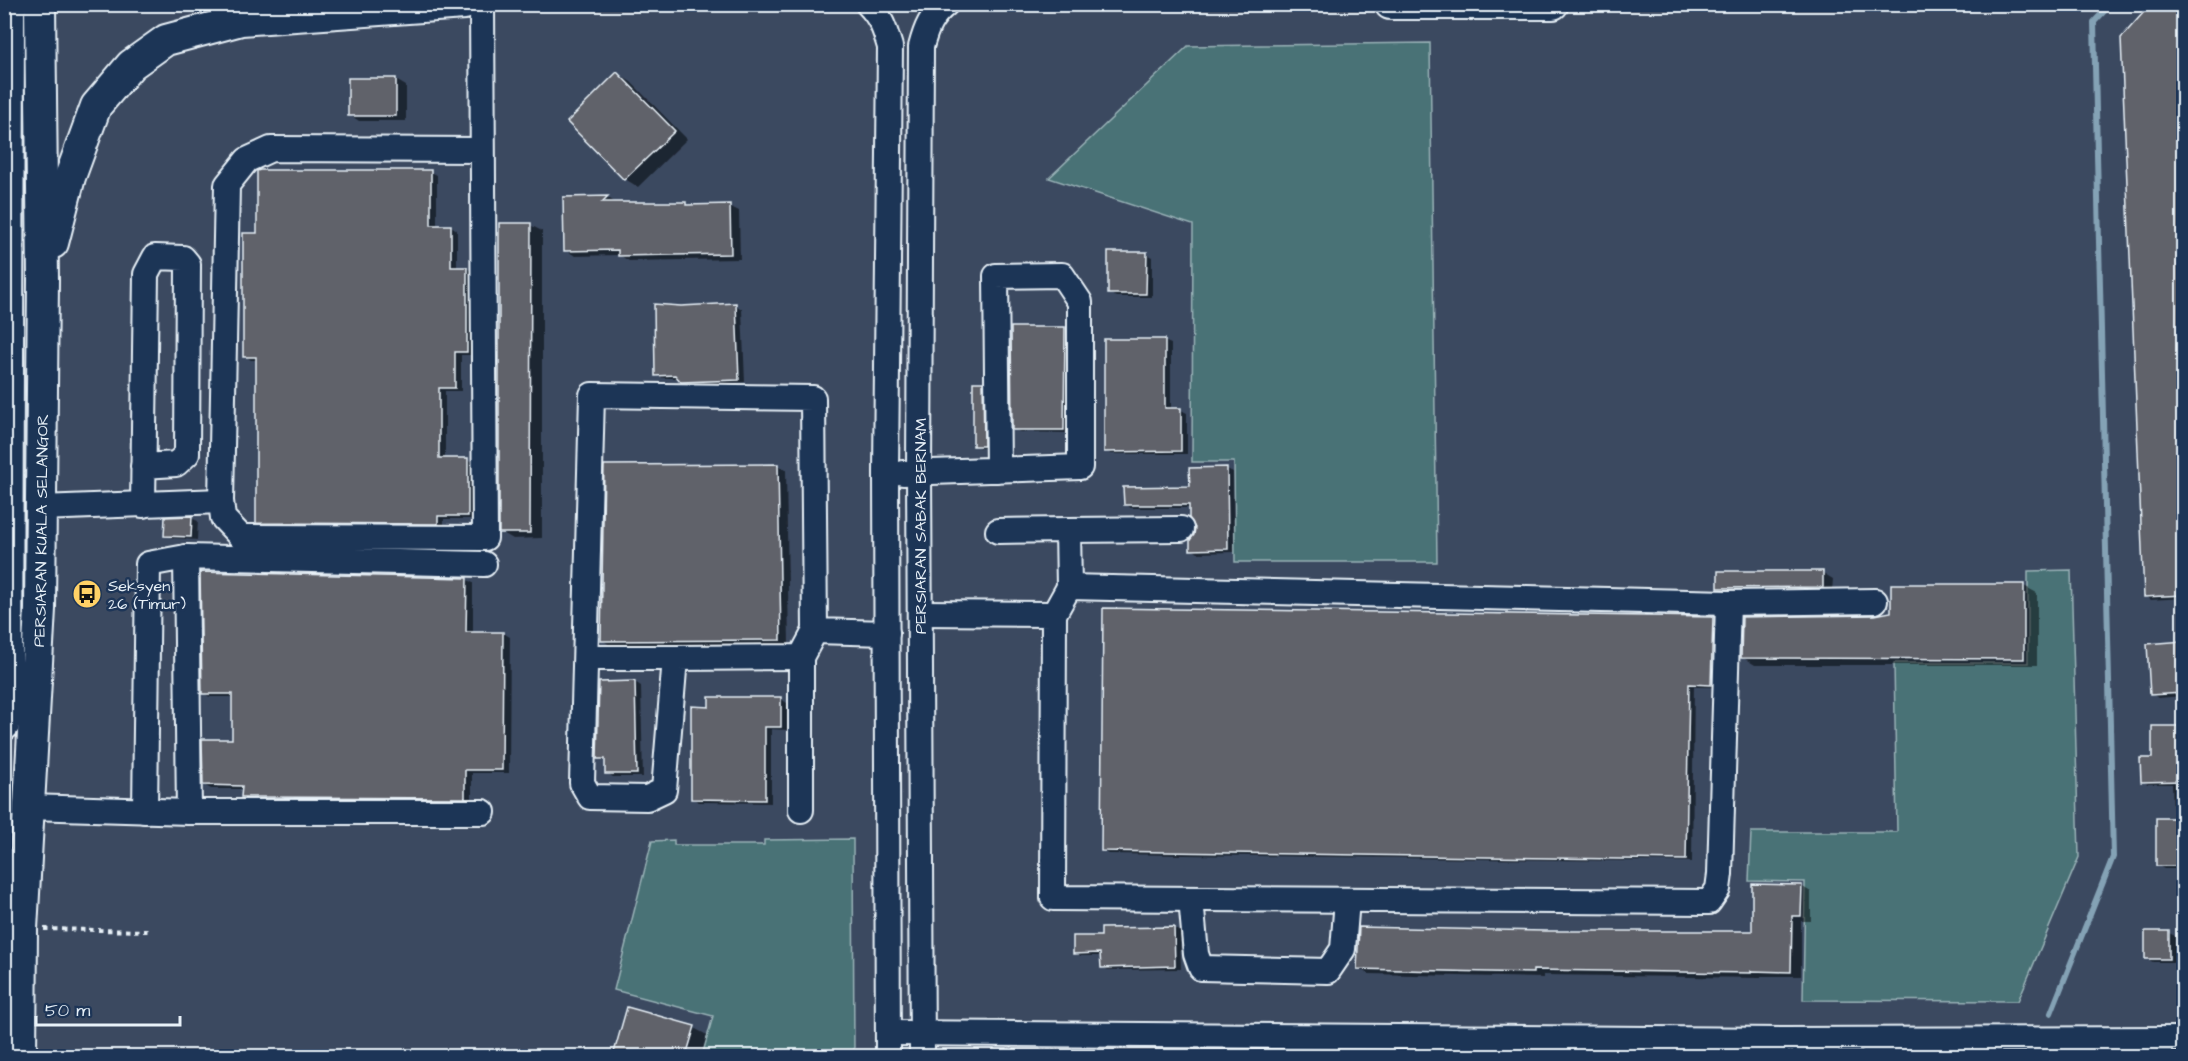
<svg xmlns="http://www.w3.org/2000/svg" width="2188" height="1061" viewBox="0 0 2188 1061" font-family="'Architects Daughter',sans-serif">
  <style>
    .built { fill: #3b4960 }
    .green { fill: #4a7276; stroke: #99b2b7; stroke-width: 1.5 }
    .shadow { fill: #0007 }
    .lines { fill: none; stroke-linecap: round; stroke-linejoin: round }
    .stream { stroke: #84a2b5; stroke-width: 6 }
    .building { fill: #61626b; stroke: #e8f1f8; stroke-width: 1.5 }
    .minor-casing { stroke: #e8f1f8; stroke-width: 28 }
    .major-casing { stroke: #e8f1f8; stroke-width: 34 }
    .path { stroke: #e8f1f8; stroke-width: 4; stroke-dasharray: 4.5 4.5; stroke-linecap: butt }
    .minor { stroke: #1d3557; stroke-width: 24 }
    .major { stroke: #1d3557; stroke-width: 30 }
    .labels { text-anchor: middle; stroke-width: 5; stroke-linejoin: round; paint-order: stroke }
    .street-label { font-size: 16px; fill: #e8f1f8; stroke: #1d3557 }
    .poi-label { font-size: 16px; fill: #e8f1f8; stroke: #1d3557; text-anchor: start }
  </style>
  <rect width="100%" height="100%" fill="#2b3e5b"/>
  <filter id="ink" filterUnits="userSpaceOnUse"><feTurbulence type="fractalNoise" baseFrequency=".0167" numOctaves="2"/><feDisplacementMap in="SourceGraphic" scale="12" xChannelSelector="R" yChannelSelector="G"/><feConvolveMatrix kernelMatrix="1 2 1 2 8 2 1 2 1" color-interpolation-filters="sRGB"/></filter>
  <g filter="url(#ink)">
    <rect class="built" x="5" y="5" width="2178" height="1051"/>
    <g class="green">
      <path d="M1430 43 1437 562H1235L1234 462H1192L1193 225 1049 178 1188 46Z"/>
      <path d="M2071 570 2079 857 2018 1001 1803 1000 1805 882 1749 881 1751 832H1897L1894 663H2028V571Z"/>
      <path d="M853 839 854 1056H702L713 1016 614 990 652 841 674 840V845H764V840Z"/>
    </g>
    <g class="shadow">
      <path d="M2184 4V598L2151 600 2145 596Z"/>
      <path d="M618 74 631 82 687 139 638 187 625 179 569 122Z"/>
      <path d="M396 80 406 86V121H359L350 115Z"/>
      <path d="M431 172 437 175V226H451L457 230V268H467L473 272V355H461V391H445V459H467L474 463V519H444V526H264L257 522V360H251L245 356 258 234Z"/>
      <path d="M608 198 618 204 729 206 739 211 740 259 629 261 619 255 575 256 566 250 565 199Z"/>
      <path d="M530 225 542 231V538L513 539 501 532Z"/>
      <path d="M1146 254 1152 257V297H1116L1109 293Z"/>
      <path d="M735 305 742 309 745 382 689 385 680 378H663L657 375 681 307Z"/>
      <path d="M1012 328 1065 329 1071 332 1070 433 1020 432 1013 429Z"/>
      <path d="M1164 341 1171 344V410H1181L1187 413V454H1111L1105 451Z"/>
      <path d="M982 384 989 387V448H980L974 445Z"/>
      <path d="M778 466 786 470 789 644 610 645 602 640Z"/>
      <path d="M1227 469 1233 472 1234 552 1198 553 1192 549 1197 528 1191 508H1131L1125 504 1191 488Z"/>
      <path d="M191 518 198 521 197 540 172 538 166 535Z"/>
      <path d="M1823 573 1833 579 1832 592 1729 593 1719 588Z"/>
      <path d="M466 579 473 583V633H503L510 637 509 773H472V801L250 800 243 796V789H211L204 785 234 741V697H210L203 693Z"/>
      <path d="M2024 586 2037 593V665H1755L1742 657 1875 617Z"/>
      <path d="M1713 618 1719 622 1717 687H1694L1692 862 1108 854 1102 850Z"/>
      <path d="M2184 643V696L2158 698 2152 694Z"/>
      <path d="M635 682 641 686 643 777H613L607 773V762L598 759Z"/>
      <path d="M781 699 787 703V730L771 729V803L699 802 693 799 710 708Z"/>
      <path d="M2184 727V869H2164L2157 865 2173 820 2172 784H2148L2142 781 2154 759Z"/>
      <path d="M1801 886 1811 892V921H1801V976H1761V978L1543 975V978L1369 974 1359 969 1546 932H1753Z"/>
      <path d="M1174 928 1180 932 1181 969 1108 970 1102 967V956H1081L1075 953 1103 937Z"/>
      <path d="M2169 933 2175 936V962H2153L2147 959Z"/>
      <path d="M628 1009 694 1028 707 1035 701 1056H615Z"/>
    </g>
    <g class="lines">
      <path class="stream" d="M2051 1013 2113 857 2094 22 2111 4"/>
    </g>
    <g class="building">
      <path d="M2151 4H2184V595L2144 597 2121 38Z"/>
      <path d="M617 72 675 131 624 180 567 122Z"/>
      <rect x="348" y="78" width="48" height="38"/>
      <path d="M260 170H431V225H451V267H467V352H455V388H439V458H468V516H438V524L256 523V357H243V233H257V171Z"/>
      <path d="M608 196 602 202H686V205L730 204 731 254 618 256V250L564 251 563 197Z"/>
      <path d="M499 223H531L530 533H499Z"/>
      <path d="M1108 252H1147L1146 294H1108Z"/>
      <path d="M736 303 739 380 681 382 675 375 655 376 654 304 681 306Z"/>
      <path d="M1011 327H1065L1064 430H1012Z"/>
      <path d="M1104 339H1165V408H1181V451L1104 452Z"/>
      <path d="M973 382H983L984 446H973Z"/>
      <path d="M778 464 781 640 601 641 604 465Z"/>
      <path d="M1227 467 1228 549 1190 550V540L1194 535 1195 528 1189 518V505H1124L1123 487 1190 486 1189 468Z"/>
      <path d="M192 516 191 537 164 536 165 517Z"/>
      <path d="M1718 571H1823V587L1718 588Z"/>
      <path d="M200 572 467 578 466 632H503L502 770H465V798L241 797 242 786 203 785 202 739H232V694H202Z"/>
      <path d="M1891 584H2024V659L1741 658 1742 617 1875 615 1891 612Z"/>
      <path d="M1103 608 1713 617 1711 685 1689 684 1686 860 1101 851Z"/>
      <path d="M2184 641V693L2150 695 2147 644Z"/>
      <path d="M635 681 637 774H605V759H597L599 682Z"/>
      <path d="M709 697H781V727H765V800L691 799V706L709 707Z"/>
      <path d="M2152 726H2184V781L2141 782 2140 758H2152Z"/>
      <rect x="2156" y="818" width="28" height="48"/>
      <path d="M1752 884 1802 885 1801 916H1792L1791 972 1751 971V973L1533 970V973L1357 969 1359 927 1546 931H1752Z"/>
      <path d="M1174 927 1175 966 1101 968 1100 953 1073 954V936H1101V928Z"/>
      <rect x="2145" y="931" width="24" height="28"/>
      <path d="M627 1007 695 1026 686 1056H613Z"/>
    </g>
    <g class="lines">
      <g class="minor-casing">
        <g id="minor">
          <path d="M868 4C881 17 885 30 890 47L886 473 888 1056"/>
          <path d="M482 150 271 149 247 160 227 185 221 501 223 518 241 537 485 538 482 4"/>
          <path d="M903 473 1080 467V302L1062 275 996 276 998 470"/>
          <path d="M143 505 146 274 155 257 183 258 188 264 187 454 176 464 143 466"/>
          <path d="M41 508 221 501"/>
          <path d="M1068 530 1181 529"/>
          <path d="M998 531 1068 530 1069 587"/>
          <path d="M920 613 1054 614 1053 898 1709 902 1718 889 1720 874 1728 603"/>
          <path d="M1054 614 1069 587 1728 603 1875 601"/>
          <path d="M815 631 801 657 675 658 664 790 647 798 590 797 582 783 592 395 813 398 815 631 887 633"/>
          <path d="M801 657V810"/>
          <path d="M586 658H675"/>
          <path d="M29 807 189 812H483"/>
          <path d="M145 811 148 564 186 557"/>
          <path d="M189 812 186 557 484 564"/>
          <path d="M1191 899 1196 954 1201 968 1328 971 1343 949 1347 900"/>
          <path d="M888 1033 1783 1040 2184 1039"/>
          <path d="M922 1056 919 472 921 47C926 28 931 16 946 4"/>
        </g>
      </g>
      <g class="major-casing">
        <g id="major">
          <path d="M1390 4H1553"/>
          <path d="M53 243 70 177 96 106 131 65 166 40 241 20 464 4"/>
          <path d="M4 725 7 709 9 9 12 4"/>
          <path id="s1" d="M21 1056 22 929 40 609 43 280 40 4"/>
        </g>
      </g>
      <path class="path" d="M44 929 148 931"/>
      <use href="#minor" class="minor"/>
      <use href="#major" class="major"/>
    </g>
  </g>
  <defs>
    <g id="bus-disc" transform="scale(1.5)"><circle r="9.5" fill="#ffd166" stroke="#1d3557"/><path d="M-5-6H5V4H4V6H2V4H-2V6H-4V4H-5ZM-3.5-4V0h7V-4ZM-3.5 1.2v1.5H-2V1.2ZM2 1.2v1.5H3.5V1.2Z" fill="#111"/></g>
  </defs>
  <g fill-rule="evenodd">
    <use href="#bus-disc" x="87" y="594"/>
  </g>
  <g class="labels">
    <g class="street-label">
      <text transform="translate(920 526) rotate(-90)" y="6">PERSIARAN SABAK BERNAM</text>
      <text dy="6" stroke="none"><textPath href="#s1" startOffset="526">PERSIARAN KUALA SELANGOR</textPath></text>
    </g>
    <g class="poi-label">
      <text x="108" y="591">Seksyen<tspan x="108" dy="18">26 (Timur)</tspan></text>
    </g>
  </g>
  <rect width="2188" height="1061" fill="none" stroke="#1d3557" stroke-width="24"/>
  <rect x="12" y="12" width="2164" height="1037" fill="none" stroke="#e8f1f8" stroke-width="2" filter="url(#ink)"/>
  <path d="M36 1016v9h144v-9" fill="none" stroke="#e8f1f8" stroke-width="3"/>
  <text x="45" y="1016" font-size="18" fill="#e8f1f8" stroke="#1d3557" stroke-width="4.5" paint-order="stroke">50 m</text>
</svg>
